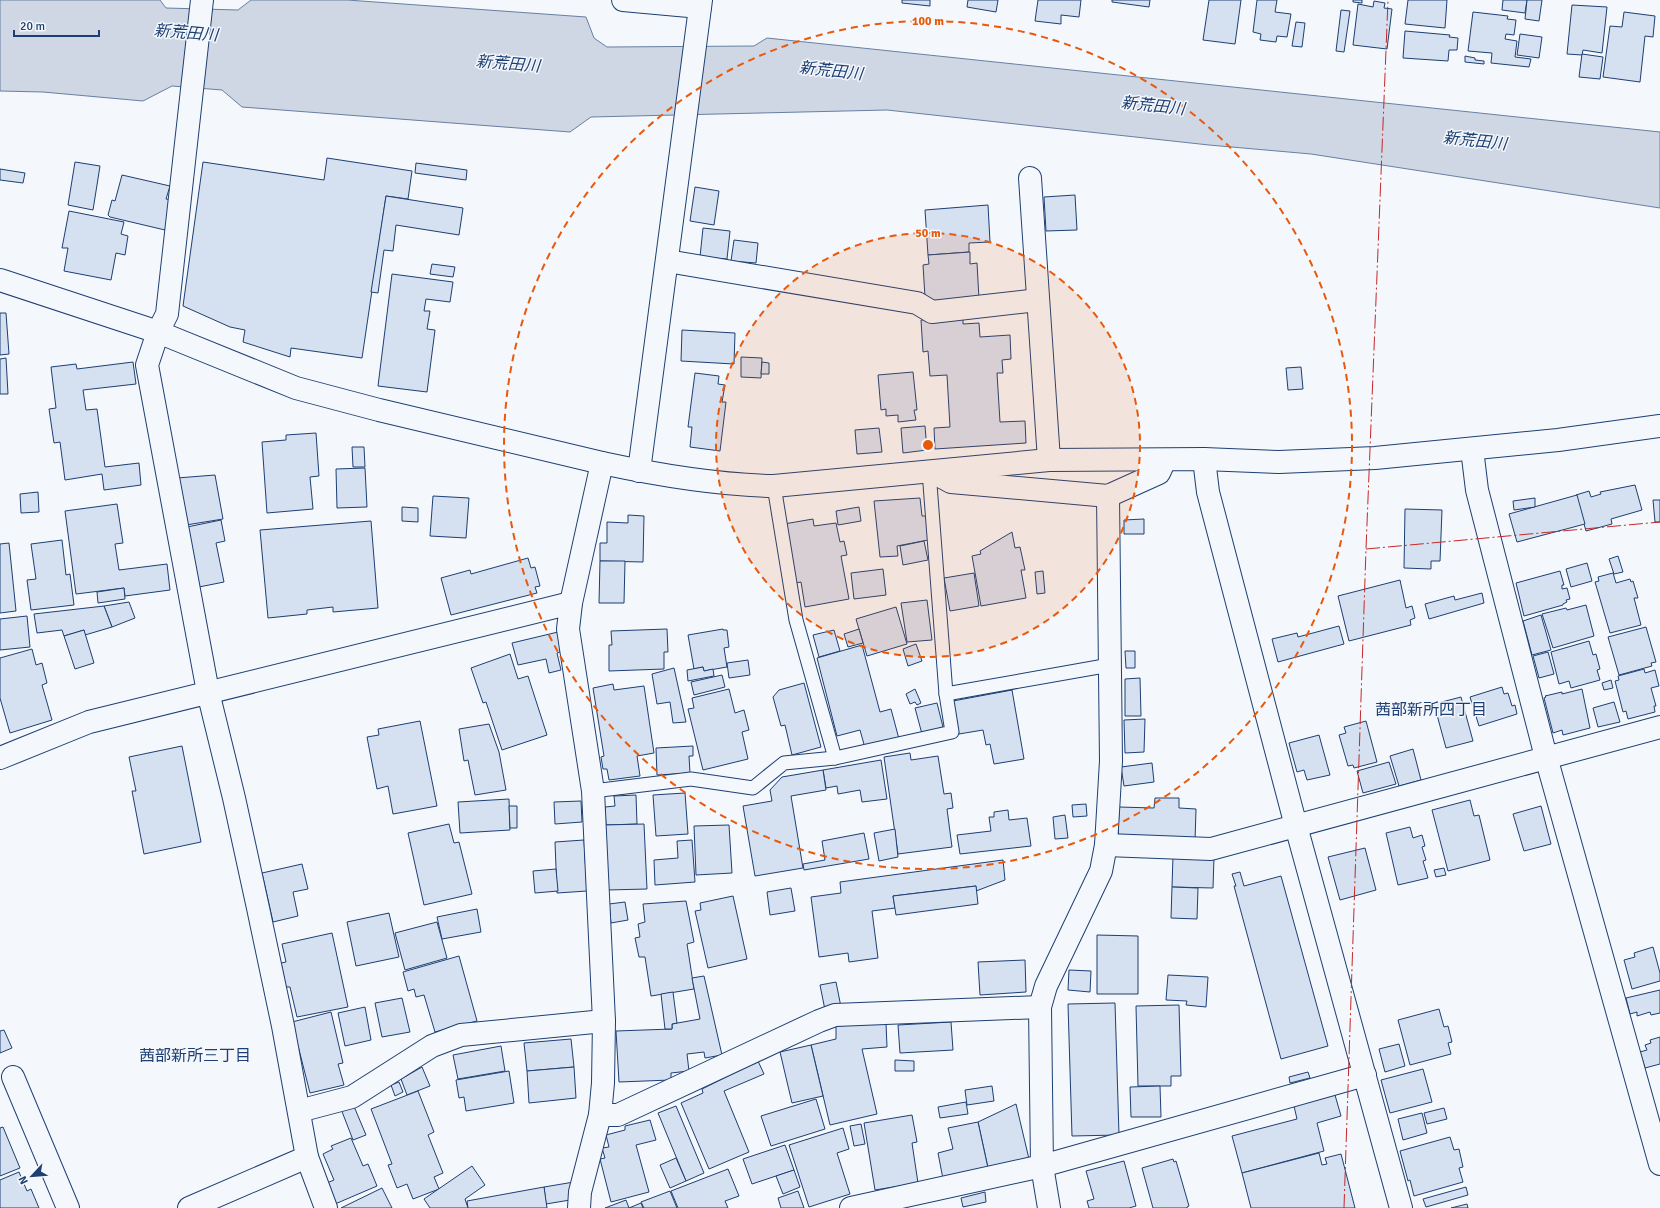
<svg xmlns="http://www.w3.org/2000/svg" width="1660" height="1208" viewBox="0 0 1660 1208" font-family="Signika,'Noto Sans JP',sans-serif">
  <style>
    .water { fill: #cfd7e4; stroke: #687fa3 }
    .building { fill: #d5e0f0; stroke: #1d3f73 }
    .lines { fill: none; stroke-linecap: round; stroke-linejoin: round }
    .lane-casing { stroke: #1d3f73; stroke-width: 15 }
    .street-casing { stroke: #1d3f73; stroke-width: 24 }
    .lane { stroke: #f4f7fb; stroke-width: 13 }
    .street { stroke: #f4f7fb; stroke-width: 22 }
    .power { stroke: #c62828; stroke-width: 1; stroke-dasharray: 14 3 2 3; stroke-linecap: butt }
    .ring { fill: none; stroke: #e8590c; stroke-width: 2; stroke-dasharray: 7 5 }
    .labels { text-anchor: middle; stroke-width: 3; stroke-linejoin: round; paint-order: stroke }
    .water-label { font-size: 16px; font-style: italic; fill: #1d3f73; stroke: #f4f7fb }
    .neighbourhood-label { font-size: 16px; fill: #1d3f73; stroke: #f4f7fb }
    .centre { fill: #e8590c; stroke: #f4f7fb; stroke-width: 2 }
    .ring-label { font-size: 12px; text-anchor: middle; font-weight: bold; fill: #e8590c; stroke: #f4f7fb; stroke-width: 3; stroke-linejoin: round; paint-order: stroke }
  </style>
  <rect width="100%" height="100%" fill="#f4f7fb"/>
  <path class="water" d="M0 0H160L166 8 238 10 251 0H347L586 17 594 38 607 47 754 46 767 38 1660 132V208L1311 154 1209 145 887 110 591 117 570 132 242 107 222 90 172 86 143 101 43 92 0 91Z"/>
  <g class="building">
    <path d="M902 0H930V6L902 3Z"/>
    <path d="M968 0H998L996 12 967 7Z"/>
    <path d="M1038 0H1081L1079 17 1061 15V24L1035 21Z"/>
    <path d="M1112 0H1150L1149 7 1112 2Z"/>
    <path d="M1209 0H1241L1235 44 1203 40Z"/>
    <path d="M1257 0H1277L1275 12 1291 14 1287 37 1277 36 1276 42 1260 40 1261 34 1253 32Z"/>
    <path d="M1353 0H1362V3L1353 2Z"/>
    <path d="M1408 0H1447L1445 28 1405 24Z"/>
    <path d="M1503 0H1527L1525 13 1502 10Z"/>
    <path d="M1527 0H1542L1539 21 1525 19Z"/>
    <path d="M1374 1 1385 3 1384 8 1392 9 1387 49 1353 45 1358 4 1373 7Z"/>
    <path d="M1572 5 1607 7 1602 53 1583 50 1582 55 1567 54Z"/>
    <path d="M1341 10 1350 11 1344 52 1336 51Z"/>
    <path d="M1473 12 1508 16 1507 19 1516 20 1514 35 1506 34 1505 39 1517 41 1515 57 1531 59 1529 67 1491 63 1492 53 1468 51Z"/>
    <path d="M1624 12 1655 16 1653 37 1645 36 1640 82 1603 77 1610 26 1622 27Z"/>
    <path d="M1296 22 1305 23 1302 47 1292 46Z"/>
    <path d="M1405 31 1450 35 1449 37 1458 38 1457 50H1449L1448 61 1403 58Z"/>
    <path d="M1520 34 1542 37 1539 58 1517 55Z"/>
    <path d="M1582 54 1603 57 1600 79 1579 77Z"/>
    <path d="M1465 56 1475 58V60L1484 61V64L1465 62Z"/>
    <path d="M327 158 412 171 408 199 386 196 362 358 291 348 290 357 243 342 245 330 230 327 183 306 203 162 324 180Z"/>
    <path d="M75 162 100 166 93 210 68 205Z"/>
    <path d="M416 163 467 170 466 180 415 173Z"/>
    <path d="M0 169 25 173 23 183 0 180Z"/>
    <path d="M122 175 170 186 166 199 173 200 165 230 110 217 108 215 112 200 115 201Z"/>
    <path d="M695 187 719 191 714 225 690 221Z"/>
    <path d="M1075 195 1077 230 1046 231 1044 197Z"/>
    <path d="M386 196 463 208 459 235 396 225 393 251 384 250 378 293 371 292Z"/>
    <path d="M988 205 990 242 969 243V252L928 255 925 210Z"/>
    <path d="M69 211 124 222 121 234 128 236 125 255 116 253 111 280 64 271 68 248H62Z"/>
    <path d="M703 228 730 231 727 259 700 257Z"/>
    <path d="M734 240 758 243 756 263 731 261Z"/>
    <path d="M970 252V264L977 263 979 299 934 302 925 297 923 265 929 264 928 255Z"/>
    <path d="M432 264 455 267 453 277 430 274Z"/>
    <path d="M392 274 453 282 450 302 426 299 424 311H430L427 329 435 330 427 392 378 386Z"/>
    <path d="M0 313H6L9 354 0 355Z"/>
    <path d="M963 318V324L979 323 980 337 1010 335 1011 359 1002 360 1003 373H997L1000 422 1025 421 1026 443 935 449 934 428 950 427 947 375 930 376 928 351 923 352 921 320Z"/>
    <path d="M682 330 735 333 734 364 681 361Z"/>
    <path d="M741 357 762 358 761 378 741 377Z"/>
    <path d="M6 358 8 394H0V359Z"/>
    <path d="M133 362 136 384 83 390 86 410 97 409 105 467 139 463 141 485 104 490 102 474 65 480 60 442 54 443 49 409 56 408 51 367 76 364 77 369Z"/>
    <path d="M762 362 769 363V374H761Z"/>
    <path d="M1301 367 1303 389 1288 390 1286 368Z"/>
    <path d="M913 372 917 410H914L916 420 898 422V415L886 416V409L881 410 878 375Z"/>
    <path d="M695 373 719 376 718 384 725 385 722 402H726L720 451 690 447 692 427H688Z"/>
    <path d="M925 426 927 450 903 453 901 428Z"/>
    <path d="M879 428 882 452 857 454 855 430Z"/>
    <path d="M316 433 319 476 310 477 313 509 267 513 262 442 286 440V435Z"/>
    <path d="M352 447H364L365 467H353Z"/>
    <path d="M365 468 367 507 337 508 336 469Z"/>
    <path d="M215 475 223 519 186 525 177 478Z"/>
    <path d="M1635 485 1642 510 1611 519 1612 524 1586 531 1576 495 1589 491 1591 497 1601 494 1600 492Z"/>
    <path d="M38 492 39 512 21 513 20 494Z"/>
    <path d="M1577 495 1585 524 1517 542 1509 514Z"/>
    <path d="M433 496 469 498 466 538 430 536Z"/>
    <path d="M920 498 922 516H927L928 540 897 546 898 556 880 557 874 501Z"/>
    <path d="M1535 498V507L1514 510 1513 501Z"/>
    <path d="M1653 500H1660V522H1655Z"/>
    <path d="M117 504 123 543 115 544 119 570 167 564 170 590 125 596 124 588 76 594 65 511Z"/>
    <path d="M402 507 418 508V522L402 521Z"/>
    <path d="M859 507 861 521 838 525 836 511Z"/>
    <path d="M1405 509 1442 510 1440 561H1431V569L1404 568Z"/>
    <path d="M628 515 644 516 643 562 600 561V543H607V522L628 523Z"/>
    <path d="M813 519 814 526 836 523 840 542 844 541 847 555 841 556 849 599 805 607 801 582 795 583 784 524Z"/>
    <path d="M1144 519V534H1124V520Z"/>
    <path d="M221 520 225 541 216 543 224 582 199 587 187 527Z"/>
    <path d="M371 521 378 608 333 612V607L307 610V614L268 618 260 530Z"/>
    <path d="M1012 532 1015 548 1020 547 1025 570H1021L1026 598 981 606 972 556 981 554 980 551Z"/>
    <path d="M62 540 66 575 70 574 74 605 31 610 27 580 36 579 31 544Z"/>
    <path d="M924 541 928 560 903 565 900 546Z"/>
    <path d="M9 543 16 611 0 613V544Z"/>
    <path d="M1618 556 1623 572 1614 574 1609 559Z"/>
    <path d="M528 558 531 568 535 567 540 586 535 587 537 593 451 615 441 578 470 570 471 574Z"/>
    <path d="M600 561H625L624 603H599Z"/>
    <path d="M1587 563 1592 581 1571 587 1566 569Z"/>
    <path d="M883 569 886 595 854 599 851 573Z"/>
    <path d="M1043 571 1045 593 1037 594 1035 572Z"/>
    <path d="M1560 571 1564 585H1562V589L1567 588 1570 599 1566 600 1567 602 1563 604V605L1524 616 1516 583Z"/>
    <path d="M974 573 979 606 950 611 944 578Z"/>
    <path d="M1613 573 1616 583 1630 579 1631 582 1633 581 1638 598H1634L1641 625 1610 633 1595 582 1599 581 1598 577Z"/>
    <path d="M1400 580 1406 608 1412 606 1415 618 1410 620 1411 625 1349 641 1338 596Z"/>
    <path d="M124 588 125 599 98 603 97 592Z"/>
    <path d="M1482 593 1484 603 1429 619 1425 604 1454 596 1455 600Z"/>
    <path d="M927 600 932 640 907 642 901 603Z"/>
    <path d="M129 602 135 618 112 627 104 606Z"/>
    <path d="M1586 605 1594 636 1553 648 1542 614 1566 608 1567 610Z"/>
    <path d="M104 606 112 627 85 635 84 630 64 636 62 630 37 633 34 614Z"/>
    <path d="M896 607 907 644 867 656 856 619Z"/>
    <path d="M1541 615 1551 650 1532 655 1523 621Z"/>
    <path d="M27 616 30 647 0 650V619Z"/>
    <path d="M1339 626 1344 644 1278 662 1272 639 1297 633 1298 637Z"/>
    <path d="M1646 627 1656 662 1651 663 1652 666 1619 675 1608 637Z"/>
    <path d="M667 629 668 652H664V669L609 671V645H612L611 631Z"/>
    <path d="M723 629V630H727L729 647 724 648 727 667 704 671 703 667 694 669 688 635Z"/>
    <path d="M859 629 863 643 848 647 844 634Z"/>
    <path d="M84 630 94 663 75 669 64 636Z"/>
    <path d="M834 630 840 651 819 657 813 635Z"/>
    <path d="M558 632 562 651 557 653 561 670 549 673 546 659 518 665 512 643Z"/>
    <path d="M1589 641 1593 655 1596 654 1600 669 1597 670 1600 680 1571 688 1569 681 1559 684 1551 652Z"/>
    <path d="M916 644 922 661 908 666 903 649Z"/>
    <path d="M862 645 880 712 891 709 899 739 865 748 860 730 837 736 817 658Z"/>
    <path d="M32 649 36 665 42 663 47 683 42 685 52 720 10 733 0 698V658Z"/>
    <path d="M1125 651H1135V668H1126Z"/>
    <path d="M1548 652 1554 674 1539 678 1533 656Z"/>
    <path d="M510 654 518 679 528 676 547 735 502 750 486 702 483 703 471 668Z"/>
    <path d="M748 660 750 675 729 678 727 663Z"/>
    <path d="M703 667 704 671 713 669 714 676 688 681 687 670Z"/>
    <path d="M674 668 686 722 673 723 670 702 657 704 652 674Z"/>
    <path d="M1644 669 1645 673 1655 670 1659 686 1651 688 1656 706H1654L1655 712 1628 719 1626 711 1623 712 1615 681 1619 680 1618 676Z"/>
    <path d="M722 675 725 687 694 695 691 682Z"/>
    <path d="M1140 678 1141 716H1125V679Z"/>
    <path d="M1611 680 1613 688 1604 690 1602 683Z"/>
    <path d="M804 683 821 747 792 755 785 725 781 726 773 697 779 690Z"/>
    <path d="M613 684 614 690 644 686 654 753 637 756 640 776 609 780 607 769H603L601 757 604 756 593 688Z"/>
    <path d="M1502 687 1504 694 1508 693 1512 706 1515 705 1517 714 1479 726 1470 697Z"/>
    <path d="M729 689 735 713 744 710 749 730 742 732 748 759 703 770 688 709 694 708 692 698Z"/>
    <path d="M915 689 921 703 917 705 915 702 910 704 906 694Z"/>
    <path d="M1582 689 1590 728 1563 735 1562 730 1553 733 1544 698 1546 697 1545 696 1562 692V694Z"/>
    <path d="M1012 690 1024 759 994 764 990 744 986 745 983 730 959 734 953 701Z"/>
    <path d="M1461 697 1473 741 1446 748 1434 704Z"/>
    <path d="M1614 702 1620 722 1598 727 1593 708Z"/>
    <path d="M937 703 943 727 922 734 915 708Z"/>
    <path d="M1145 719 1144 752 1125 753 1124 720Z"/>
    <path d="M420 721 437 806 393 814 388 786 377 789 367 737 379 735 378 729Z"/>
    <path d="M1366 721 1377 762 1354 768 1353 765 1348 766 1339 735 1346 733 1344 727Z"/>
    <path d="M489 724 499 752 506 790 475 795 468 760 464 761 459 729Z"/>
    <path d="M1319 735 1330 775 1307 780 1304 770 1297 772 1289 743Z"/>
    <path d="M182 746 201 842 144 854 132 791H136L129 757Z"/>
    <path d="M693 746V756H689L690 773 657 775 656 748Z"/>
    <path d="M1413 749 1421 780 1399 786 1390 756Z"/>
    <path d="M910 753 911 760 938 756 944 794 951 793 953 808 947 809 952 847 898 854 884 757Z"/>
    <path d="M881 760 887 799 862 802 860 790 838 794 837 786 826 788 823 770Z"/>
    <path d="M1389 762 1396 784 1363 793 1357 771Z"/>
    <path d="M1152 763 1154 782 1124 786 1121 767Z"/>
    <path d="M823 770 826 790 791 796 803 868 755 876 743 806 772 801 770 790 782 777Z"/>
    <path d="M685 793 688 834 656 836 653 795Z"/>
    <path d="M636 795 637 824 606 825 605 807 615 806 614 796Z"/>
    <path d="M1155 798H1179V808L1196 809 1195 841 1118 839 1119 807 1154 808Z"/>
    <path d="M509 799 510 830 460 833 458 802Z"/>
    <path d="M1470 800 1474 816 1479 815 1490 860 1448 871 1432 810Z"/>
    <path d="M581 801 582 822 555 824 554 802Z"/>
    <path d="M1086 804 1087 816 1073 817 1072 805Z"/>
    <path d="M509 806H517V828H510Z"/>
    <path d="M1541 806 1551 844 1524 851 1513 814Z"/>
    <path d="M1008 810 1009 820 1027 818 1031 846 960 854 957 835 991 831 989 817H994V812Z"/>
    <path d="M1065 815 1068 838 1055 839 1053 817Z"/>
    <path d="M449 824 454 843 459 842 472 894 424 905 408 833Z"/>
    <path d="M644 824 647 889 607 890 604 825Z"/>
    <path d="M729 825 732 873 696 875 694 826Z"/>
    <path d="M1410 827 1413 838 1422 835 1425 846 1422 847 1426 860 1423 861 1428 878 1398 885 1386 833Z"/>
    <path d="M895 829 898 857 879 861 874 833Z"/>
    <path d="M864 833 869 859 804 870 803 864 825 860 822 841Z"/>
    <path d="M584 840 587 891 557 893 555 842Z"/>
    <path d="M692 840 695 882 655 885 654 860 678 858 677 841Z"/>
    <path d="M1365 848 1376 890 1340 900 1328 857Z"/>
    <path d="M1173 856 1214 857 1213 888 1172 887Z"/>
    <path d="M1003 860 1005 880 976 891V886L893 896 895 908 872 911 878 958 849 962 848 953 819 957 811 897 841 893 840 882Z"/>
    <path d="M302 864 308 889 293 892 298 916 273 922 262 873Z"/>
    <path d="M1444 868 1446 875 1436 877 1434 870Z"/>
    <path d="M556 869 558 891 535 893 533 871Z"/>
    <path d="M1240 872 1244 886 1281 876 1328 1046 1281 1059 1234 886H1236L1232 874Z"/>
    <path d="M976 886 978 904 896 915 893 896Z"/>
    <path d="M1172 887 1198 888 1197 919 1171 918Z"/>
    <path d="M791 888 795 911 770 915 767 892Z"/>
    <path d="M733 896 747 959 708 968 695 911 701 910 700 903Z"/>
    <path d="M686 901 694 942 687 944 694 989 651 996 645 957H639L635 938 640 937 638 924 645 922 643 904Z"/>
    <path d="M625 902 628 920 611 923 609 904Z"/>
    <path d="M477 909 481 932 442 939 437 917Z"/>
    <path d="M389 913 399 957 356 966 347 922Z"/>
    <path d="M437 922 447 958 405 970 395 933Z"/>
    <path d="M332 933 348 1007 297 1017 290 987H286L281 963 286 962 282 944Z"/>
    <path d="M1097 935 1138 936V994H1097Z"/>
    <path d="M1653 947 1660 973V981L1632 989 1624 960 1635 957 1634 953Z"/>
    <path d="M459 956 477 1021 435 1032 424 995 416 997 414 989 408 991 403 972Z"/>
    <path d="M1025 960 1026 992 980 995 978 962Z"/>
    <path d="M1069 970 1091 971 1090 992 1068 990Z"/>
    <path d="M1168 975 1208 977 1206 1007 1186 1005 1187 1001 1166 1000Z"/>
    <path d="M704 976 722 1055 705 1058 704 1052 687 1054 689 1071 671 1073V1080L619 1082 616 1031 672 1029V1024L700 1019 692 978Z"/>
    <path d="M836 982 841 1007 825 1010 820 985Z"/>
    <path d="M1660 990V1013L1651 1015 1650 1012 1637 1016V1012L1630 1014 1626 998Z"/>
    <path d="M673 992 677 1023 672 1024V1029H665L661 994Z"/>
    <path d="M402 998 410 1032 382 1037 375 1003Z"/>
    <path d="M1115 1003 1119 1135 1072 1136 1068 1004Z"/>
    <path d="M1179 1005 1181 1076H1171V1086H1138L1136 1006Z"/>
    <path d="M365 1007 371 1040 345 1046 338 1013Z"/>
    <path d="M1439 1009 1444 1027 1448 1026 1452 1042 1448 1043 1451 1054 1410 1065 1398 1020Z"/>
    <path d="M331 1012 343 1063 338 1064 344 1085 310 1093 292 1022Z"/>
    <path d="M951 1022 953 1050 900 1053 898 1025Z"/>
    <path d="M886 1023 887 1047 862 1049 877 1114 830 1125 811 1045 836 1039V1026Z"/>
    <path d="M4 1030 12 1048 0 1053V1031Z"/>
    <path d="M1660 1037V1064L1645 1068 1640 1052 1647 1050 1645 1045 1651 1043 1650 1040Z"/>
    <path d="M571 1039 574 1067 527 1071 524 1043Z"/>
    <path d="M1399 1044 1405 1066 1385 1072 1379 1049Z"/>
    <path d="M811 1045 823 1096 792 1103 780 1052Z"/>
    <path d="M501 1046 505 1071 458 1079 453 1055Z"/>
    <path d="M895 1060 914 1061V1071H895Z"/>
    <path d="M758 1061 764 1074 724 1091 749 1152 709 1169 681 1103 703 1093 702 1089Z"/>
    <path d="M422 1067 430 1086 407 1095 401 1079Z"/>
    <path d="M574 1067 576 1098 529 1103 527 1071Z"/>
    <path d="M1423 1069 1432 1102 1390 1113 1381 1080Z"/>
    <path d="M509 1071 514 1103 466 1111 464 1097 459 1098 456 1080Z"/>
    <path d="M1308 1072 1310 1078 1290 1083 1289 1077Z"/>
    <path d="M399 1082 403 1092 395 1096 391 1085Z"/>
    <path d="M992 1086 994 1101 967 1105 965 1090Z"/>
    <path d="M1160 1086 1161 1117H1131L1130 1087Z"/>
    <path d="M418 1091 434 1132 428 1135 443 1173 434 1177 439 1189 413 1199 407 1184 397 1188 388 1165 392 1164 371 1109Z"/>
    <path d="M1335 1095 1341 1116 1317 1123 1324 1151 1242 1173 1232 1136 1297 1119 1294 1106Z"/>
    <path d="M816 1099 825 1129 771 1146 761 1116Z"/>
    <path d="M966 1102 968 1114 940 1118 938 1107Z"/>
    <path d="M353 1104 366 1135 353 1140 341 1109Z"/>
    <path d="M1016 1104 1029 1159 988 1168 978 1122Z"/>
    <path d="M676 1106 704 1173 686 1181 658 1113Z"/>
    <path d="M1444 1108 1447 1119 1427 1124 1424 1113Z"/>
    <path d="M1422 1113 1427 1133 1403 1140 1398 1119Z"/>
    <path d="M912 1115 917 1142 912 1143 918 1183 875 1190 864 1123Z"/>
    <path d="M650 1120 656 1140 636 1145 649 1192 611 1202 600 1159 605 1158 602 1148 609 1147 606 1135 625 1130V1126Z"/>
    <path d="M978 1122 988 1168 943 1179 938 1153 953 1149 948 1128Z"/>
    <path d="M861 1124 865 1144 854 1146 850 1126Z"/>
    <path d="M3 1127 20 1168 0 1176V1128Z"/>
    <path d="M843 1128 849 1149 837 1153 850 1194 809 1207 789 1145Z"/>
    <path d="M1450 1137 1454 1150 1459 1149 1463 1167 1459 1168 1463 1182 1414 1196 1410 1180 1408 1181 1400 1151Z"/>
    <path d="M351 1138 363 1166 368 1164 377 1186 335 1204 327 1183 334 1180 323 1154 333 1149 331 1146Z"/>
    <path d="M785 1145 794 1170 752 1184 743 1159Z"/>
    <path d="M1319 1153 1322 1165 1327 1164 1325 1158 1341 1154 1355 1208H1251L1242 1173Z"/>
    <path d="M676 1158 686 1181 670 1188 660 1165Z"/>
    <path d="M1173 1159 1174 1162 1176 1161 1189 1206 1187 1207V1208H1153L1142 1168Z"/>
    <path d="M1124 1161 1136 1206 1129 1208H1089L1087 1201 1094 1199 1086 1171Z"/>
    <path d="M472 1166 485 1185 465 1199 468 1208H430L424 1199Z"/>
    <path d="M728 1169 739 1196 725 1201 728 1208H678L671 1191Z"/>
    <path d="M794 1170 800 1187 783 1194 776 1176Z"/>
    <path d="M19 1172 27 1191 31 1189 39 1208H0V1180Z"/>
    <path d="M574 1182 570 1200 546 1204 544 1187Z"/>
    <path d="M544 1187 547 1208H468L467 1201Z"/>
    <path d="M1466 1187 1468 1195 1426 1207 1423 1199Z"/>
    <path d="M382 1188 392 1208H341Z"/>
    <path d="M670 1191 677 1208H644L641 1202Z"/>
    <path d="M798 1191 804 1208H781L778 1198Z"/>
    <path d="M985 1192 986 1202 963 1207 961 1198Z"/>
    <path d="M626 1200 629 1208H605Z"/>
    <path d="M641 1203 643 1208H629Z"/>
    <path d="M1467 1204 1468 1208H1451Z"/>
  </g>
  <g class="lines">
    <g class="lane-casing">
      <g id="lane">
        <path d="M774 486 796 620 835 758"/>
        <path d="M946 694 1110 665"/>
        <path d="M593 791 691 779 753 788 784 763 835 758 952 732 946 694 929 471"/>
      </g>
    </g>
    <g class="street-casing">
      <g id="street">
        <path d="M202 0 167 314 158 332 147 365 208 692 234 798 258 908 283 1026 307 1157 326 1208"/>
        <path d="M623 0 700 7"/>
        <path d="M1030 178 1049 460"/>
        <path d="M667 261 917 303 932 312 1038 300"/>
        <path d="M0 280 158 332 296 388 379 410 602 463C658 475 718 485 774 486L1049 460 1204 459 1279 462 1375 458 1558 440 1660 426"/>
        <path d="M1472 449 1477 490 1546 757 1660 1164"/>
        <path d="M1204 459 1208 492 1296 826 1401 1208"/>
        <path d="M639 471 701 0"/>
        <path d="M938 475 951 482 1108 496 1159 473 1165 460"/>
        <path d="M0 758 89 722 571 603"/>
        <path d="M1106 845 1211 849 1660 727"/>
        <path d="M13 1077 68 1208"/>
        <path d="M299 1111 352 1097 432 1046 461 1035 604 1021"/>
        <path d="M600 1115H618L819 1021 835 1015 1040 1007"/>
        <path d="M189 1208 307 1157"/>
        <path d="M579 1208 580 1192 600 1115 603 1083 604 1021 593 791 568 629 571 603 602 463"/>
        <path d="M851 1208 1042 1166 1365 1075"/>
        <path d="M1049 1208 1042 1166 1040 1007 1046 986 1101 871 1106 845 1111 761 1108 496"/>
      </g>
    </g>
    <use href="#lane" class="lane"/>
    <use href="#street" class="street"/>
    <g class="power">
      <path d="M1366 549 1660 522"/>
      <path d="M1344 1208 1366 549 1388 0"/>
    </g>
  </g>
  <circle cx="928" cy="445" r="212" fill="#e8590c" fill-opacity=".12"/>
  <g class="ring">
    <circle cx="928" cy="445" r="212"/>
    <circle cx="928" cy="445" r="424"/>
  </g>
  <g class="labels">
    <g class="water-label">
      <text transform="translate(186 32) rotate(5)" y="6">新荒田川</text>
      <text transform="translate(508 63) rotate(5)" y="6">新荒田川</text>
      <text transform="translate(831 70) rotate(6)" y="6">新荒田川</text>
      <text transform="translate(1153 105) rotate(6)" y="6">新荒田川</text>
      <text transform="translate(1475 140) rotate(6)" y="6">新荒田川</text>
    </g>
    <g class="neighbourhood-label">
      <text x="1431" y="715">茜部新所四丁目</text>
      <text x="195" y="1061">茜部新所三丁目</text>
    </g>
  </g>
  <circle cx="928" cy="445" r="6" class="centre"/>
  <g class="ring-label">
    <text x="928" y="25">100 m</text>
    <text x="928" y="237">50 m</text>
  </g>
  <g transform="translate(32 1176) rotate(244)" stroke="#f4f7fb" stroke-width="3" paint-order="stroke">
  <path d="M0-3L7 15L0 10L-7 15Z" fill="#1d3f73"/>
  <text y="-6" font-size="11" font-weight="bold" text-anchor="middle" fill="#1d3f73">N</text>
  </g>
  <path d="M14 30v6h85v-6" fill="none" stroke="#1d3f73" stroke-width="2"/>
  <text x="20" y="30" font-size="12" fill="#1d3f73" stroke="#f4f7fb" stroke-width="3" paint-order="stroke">20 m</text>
</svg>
